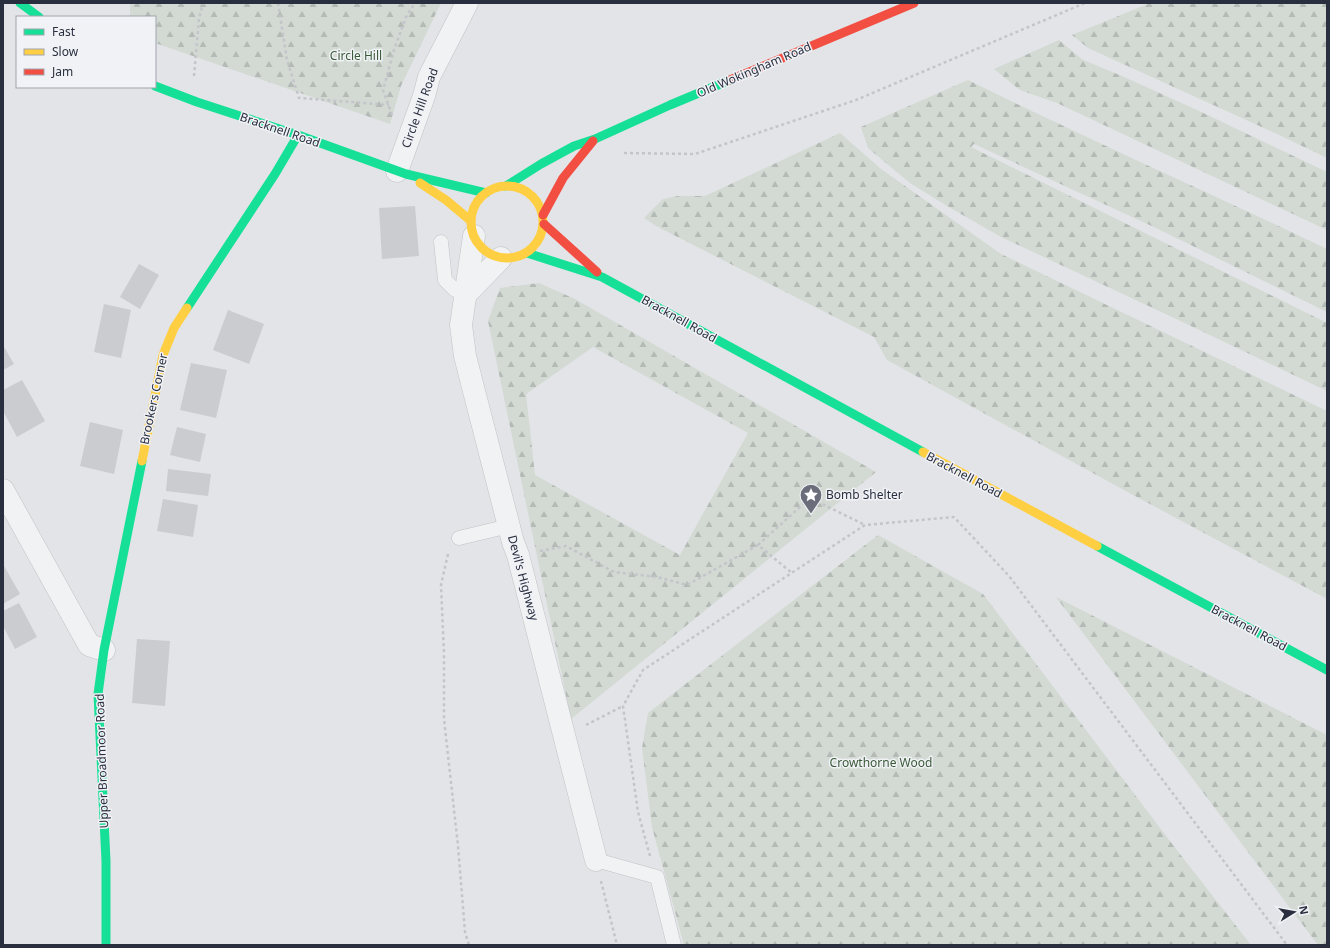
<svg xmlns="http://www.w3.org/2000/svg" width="1330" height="948" viewBox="0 0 1330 948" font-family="'Noto Sans',sans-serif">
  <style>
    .forest { fill: url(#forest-firs); fill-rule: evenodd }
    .building { fill: #cbcccf }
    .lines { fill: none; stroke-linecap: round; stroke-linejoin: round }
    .lane-casing { stroke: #c1c2c5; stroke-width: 15 }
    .street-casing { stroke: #c1c2c5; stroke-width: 23 }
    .path { stroke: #c4c5ca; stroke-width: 2.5; stroke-dasharray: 3 3; stroke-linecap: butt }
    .lane { stroke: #f1f2f4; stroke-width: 14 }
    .street { stroke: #f1f2f4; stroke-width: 22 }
    .fast { stroke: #16e098; stroke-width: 9 }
    .slow { stroke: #ffcf43; stroke-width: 9 }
    .jam { stroke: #f24e42; stroke-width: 9 }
    .labels { text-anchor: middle; stroke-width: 3; stroke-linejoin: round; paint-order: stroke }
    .park-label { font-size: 12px; fill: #3a5a38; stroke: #f0f2f6 }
    .street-label { font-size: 12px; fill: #2a2f3f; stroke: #f0f2f6 }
    .poi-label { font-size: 12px; fill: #2a2f3f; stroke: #f0f2f6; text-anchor: start }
  </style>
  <defs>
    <pattern id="forest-firs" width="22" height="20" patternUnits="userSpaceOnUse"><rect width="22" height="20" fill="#d2dad3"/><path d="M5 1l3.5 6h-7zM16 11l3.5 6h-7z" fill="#b4bbb6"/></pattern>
  </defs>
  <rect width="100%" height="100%" fill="#e3e4e7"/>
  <g class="forest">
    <path d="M130 3H441L401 86 390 124 155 43V17H130Z"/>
    <path d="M1150 3H1327V158L1275 133 1088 48 1072 35Z"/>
    <path d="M1059 40 1083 60 1122 76 1197 110 1327 172V230L1057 103 1020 90 994 69Z"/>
    <path d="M968 80C1087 139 1208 192 1327 249V312L1156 228 974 144 971 147 1327 323V391L1172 317 1001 237 947 206 910 183 868 148 861 127Z"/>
    <path d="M840 133 881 169 1001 254 1327 411V599L1122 489 887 360 874 337 656 226 644 218 663 199 678 196H705Z"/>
    <path d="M539 283 575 299 876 472 571 719 488 321 500 288ZM593 347 748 433 680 555 535 475 526 394Z"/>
    <path d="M878 535 983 594 1176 849 1251 945H684L652 827 642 748 648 713Z"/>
    <path d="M1056 597 1327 735V945H1318Z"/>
  </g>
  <g class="building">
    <path d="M415 206 419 256 382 259 379 208Z"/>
    <path d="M139 264 159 275 140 309 120 297Z"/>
    <path d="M104 304 131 310 121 358 94 352Z"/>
    <path d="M228 310 264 324 249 364 213 350Z"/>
    <path d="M3 345 14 364 3 370Z"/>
    <path d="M191 363 227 370 216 418 180 410Z"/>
    <path d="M22 380 45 421 17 437 3 411V390Z"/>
    <path d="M90 422 123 430 114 474 80 466Z"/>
    <path d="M177 427 206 434 200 462 170 455Z"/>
    <path d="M168 469 211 474 208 496 166 491Z"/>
    <path d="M163 499 198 505 193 537 157 531Z"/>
    <path d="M3 564 20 594 3 604Z"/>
    <path d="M19 603 37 637 15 649 3 626V611Z"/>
    <path d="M137 639 170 641 165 706 132 703Z"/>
  </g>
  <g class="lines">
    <g class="lane-casing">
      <g id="lane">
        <path d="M441 242 445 280 454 289 465 295"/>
        <path d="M459 538 509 526"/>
        <path d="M596 860 657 877 674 945"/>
      </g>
    </g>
    <g class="street-casing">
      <g id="street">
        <path d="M397 171 424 96 429 77 467 3"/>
        <path d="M474 236 461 325 465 356 475 395 513 542 518 555 596 860"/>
        <path d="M465 295 501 258"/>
        <path d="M3 490 89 645 104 650"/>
      </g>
    </g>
    <g class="path">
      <path d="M278 3 287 60 299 98 389 105"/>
      <path d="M194 76 199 19 203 3"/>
      <path d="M392 115 383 90 394 50 406 17 415 3"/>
      <path d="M624 153 695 154 856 100 1085 3"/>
      <path d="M758 545 810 498 865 525"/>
      <path d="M540 551 566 546 614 572 657 577 687 585 758 545 792 573"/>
      <path d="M448 554 441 585 444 654V719L458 846 465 932 469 945"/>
      <path d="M586 725 623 706"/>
      <path d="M650 856 638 812 623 706 643 670 865 525 954 517 1009 576 1287 945"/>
      <path d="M601 881 617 945"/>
    </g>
    <use href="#lane" class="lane"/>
    <use href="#street" class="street"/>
    <g class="fast">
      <path d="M20 3 39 17"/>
      <path d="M155 86 197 102 298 135 406 174 486 193"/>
      <path d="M506 186 541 164 574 146 595 139 670 105 730 80"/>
      <path d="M527 253 602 277 923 452"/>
      <path d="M187 308 275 174 298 135"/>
      <path d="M1097 546 1327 670"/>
      <path d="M106 945V861L98 694 104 650 142 461"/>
    </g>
    <g class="slow">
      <path d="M420 183 446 200 471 221"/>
      <circle cx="507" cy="222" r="36"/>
      <path d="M923 452 1097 546"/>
      <path d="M142 461 163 355 174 328 187 308"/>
    </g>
    <g class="jam">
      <path d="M730 80 914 3"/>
      <path d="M543 215 563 178 593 141"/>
      <path d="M544 224 597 272"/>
    </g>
  </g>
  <defs>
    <g id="sight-pin" transform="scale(1.15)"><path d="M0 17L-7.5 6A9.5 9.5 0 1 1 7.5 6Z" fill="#6b6e7a" stroke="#f0f2f6"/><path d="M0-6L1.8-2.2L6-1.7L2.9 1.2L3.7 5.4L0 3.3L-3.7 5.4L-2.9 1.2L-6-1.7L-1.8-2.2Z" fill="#fff"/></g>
  </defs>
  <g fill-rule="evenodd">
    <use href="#sight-pin" x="811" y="495"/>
  </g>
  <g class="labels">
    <g class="park-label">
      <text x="356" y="60">Circle Hill</text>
      <text x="881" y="767">Crowthorne Wood</text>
    </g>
    <g class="street-label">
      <text transform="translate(754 70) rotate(-23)" y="4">Old Wokingham Road</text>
      <text transform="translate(420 108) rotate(-70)" y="4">Circle Hill Road</text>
      <text transform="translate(280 130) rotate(19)" y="4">Bracknell Road</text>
      <text transform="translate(679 319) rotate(29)" y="4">Bracknell Road</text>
      <text transform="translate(154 399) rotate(-78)" y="4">Brookers Corner</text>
      <text transform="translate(964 475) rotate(28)" y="4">Bracknell Road</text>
      <text transform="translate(523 578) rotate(75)" y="4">Devil's Highway</text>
      <text transform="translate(1249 628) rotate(28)" y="4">Bracknell Road</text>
      <text transform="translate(102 761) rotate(-92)" y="4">Upper Broadmoor Road</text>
    </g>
    <g class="poi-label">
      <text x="826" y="499">Bomb Shelter</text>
    </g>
  </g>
  <rect width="1330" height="948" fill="none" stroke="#2a2f3f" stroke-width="8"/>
  <rect x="16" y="16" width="140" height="72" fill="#f0f2f6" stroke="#a1a4ad"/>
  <rect x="24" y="29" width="20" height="6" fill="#16e098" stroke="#a1a4ad"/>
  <text x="52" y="36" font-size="12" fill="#2a2f3f">Fast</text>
  <rect x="24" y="49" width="20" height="6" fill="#ffcf43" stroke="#a1a4ad"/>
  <text x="52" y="56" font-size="12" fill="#2a2f3f">Slow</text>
  <rect x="24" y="69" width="20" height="6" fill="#f24e42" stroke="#a1a4ad"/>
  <text x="52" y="76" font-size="12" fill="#2a2f3f">Jam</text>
  <g transform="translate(1294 912) rotate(79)" stroke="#f0f2f6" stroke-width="3" paint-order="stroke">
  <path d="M0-3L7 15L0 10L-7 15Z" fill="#2a2f3f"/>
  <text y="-6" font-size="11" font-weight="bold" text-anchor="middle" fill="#2a2f3f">N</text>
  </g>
</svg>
